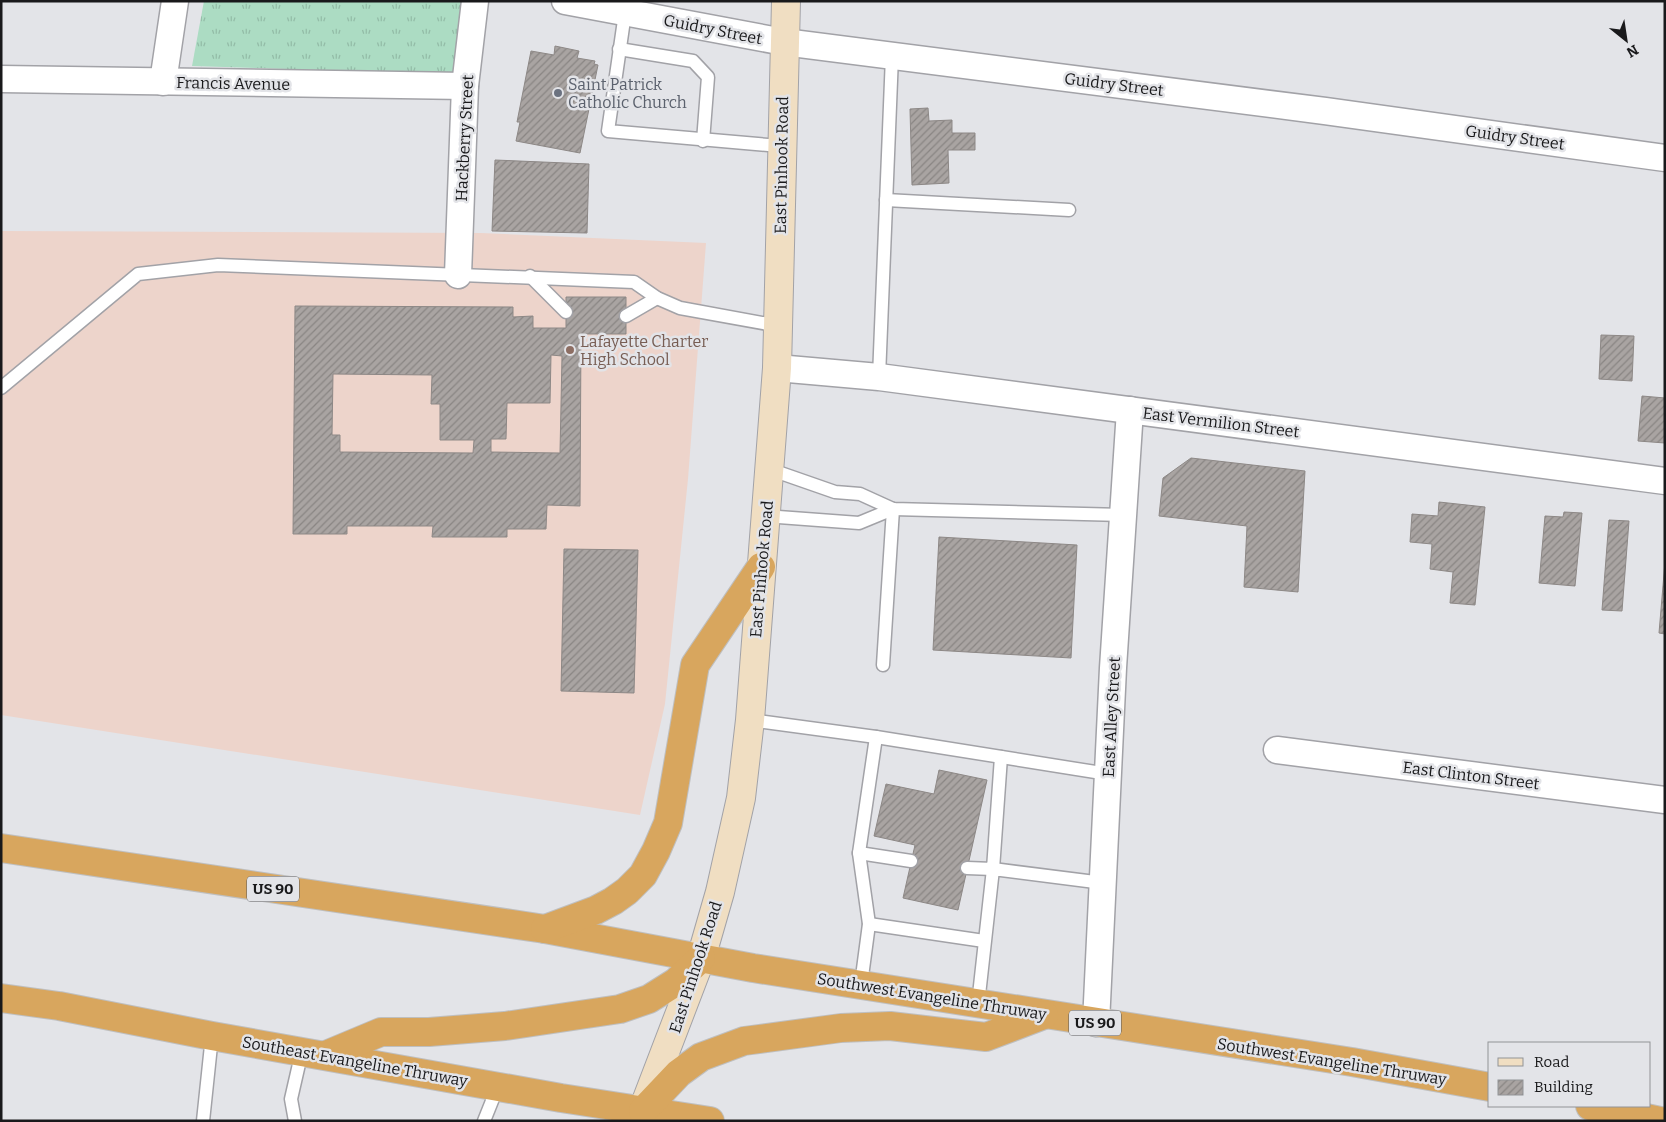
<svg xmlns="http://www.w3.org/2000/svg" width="1666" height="1122" viewBox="0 0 1666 1122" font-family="Bitter,serif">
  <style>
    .education { fill: #edd4cb }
    .grass { fill: url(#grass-tufts) }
    .building { fill: url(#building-hatch); stroke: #8d8886; fill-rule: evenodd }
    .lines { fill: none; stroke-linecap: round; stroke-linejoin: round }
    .service-casing { stroke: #a2a2a7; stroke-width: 15 }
    .minor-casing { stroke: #a2a2a7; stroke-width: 29 }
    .secondary-casing { stroke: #a2a2a7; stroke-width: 30 }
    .trunk-casing { stroke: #bfbfbf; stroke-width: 30 }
    .service { stroke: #fff; stroke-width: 12 }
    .minor { stroke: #fff; stroke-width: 26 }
    .secondary { stroke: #f0dec2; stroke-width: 28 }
    .trunk { stroke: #d8a65e; stroke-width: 28 }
    .worship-dot { fill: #6b7280; stroke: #e3e4e8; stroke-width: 2 }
    .education-dot { fill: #8d6e63; stroke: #e3e4e8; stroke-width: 2 }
    .labels { text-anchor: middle; stroke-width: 5; stroke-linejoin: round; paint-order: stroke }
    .shield { fill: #e3e4e8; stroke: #565658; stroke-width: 1 }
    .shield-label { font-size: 15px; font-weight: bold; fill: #19191b }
    .street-label { font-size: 16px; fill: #19191b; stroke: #e3e4e8 }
    .worship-label { font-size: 16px; fill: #5b616d; stroke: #e3e4e8; text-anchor: start }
    .education-label { font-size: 16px; fill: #785e54; stroke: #e3e4e8; text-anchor: start }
  </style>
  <defs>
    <pattern id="grass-tufts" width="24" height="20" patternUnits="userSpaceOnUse" patternTransform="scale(1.25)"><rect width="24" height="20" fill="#acdcc3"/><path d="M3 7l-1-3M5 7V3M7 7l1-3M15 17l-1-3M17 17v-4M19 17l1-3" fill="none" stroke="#93bca7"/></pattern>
    <pattern id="building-hatch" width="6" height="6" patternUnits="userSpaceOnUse" patternTransform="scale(1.25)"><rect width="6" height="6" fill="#a9a4a2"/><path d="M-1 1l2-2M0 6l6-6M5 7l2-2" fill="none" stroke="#898583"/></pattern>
  </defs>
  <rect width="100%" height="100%" fill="#e3e4e8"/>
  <path class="education" d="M1 231 481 233 706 243 688 479 665 704 640 815 1 715Z"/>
  <path class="grass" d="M204 1 462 2 455 74 192 66Z"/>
  <g class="building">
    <path d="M555 46 579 51 577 58 595 61 594 64 598 65 580 153 516 141 520 122H517L531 51 554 55Z"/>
    <path d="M928 108 929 121 952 120V133H975V150H948L949 183 912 185 910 109Z"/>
    <path d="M495 160 589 164 587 233 492 231Z"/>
    <path d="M566 297H626V334H581L580 506 547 505 546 529H507V537H432L433 526H347V534H293L295 306 513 307V317L533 316V328H566ZM551 355 562 356 560 453 491 452V439H506L507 403H550ZM333 374 432 375 431 404H440V440H474L473 453 340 452V435H332Z"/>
    <path d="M1601 335 1634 336 1632 381 1599 379Z"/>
    <path d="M1642 396 1665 398V443L1638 441Z"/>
    <path d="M1191 458 1305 471 1298 592 1244 587 1247 526 1159 516 1163 478Z"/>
    <path d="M1439 502 1485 507 1475 605 1450 603 1453 572 1430 569 1432 544 1410 542 1412 514 1438 516Z"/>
    <path d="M1564 512 1582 513 1575 586 1539 583 1545 516 1563 517Z"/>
    <path d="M1609 520 1629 521 1622 611 1602 610Z"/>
    <path d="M939 537 1077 545 1071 658 933 650Z"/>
    <path d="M564 549 638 550 634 693 561 691Z"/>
    <path d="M1665 562V634L1659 633Z"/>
    <path d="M939 770 987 780 958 910 903 898 915 845 874 836 886 784 934 794Z"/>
  </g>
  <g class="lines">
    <g class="service-casing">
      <g id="service">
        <path d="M625 13 608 131 780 146"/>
        <path d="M619 49 693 61 708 77 703 141"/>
        <path d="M886 200 1069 210"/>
        <path d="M530 276 566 312"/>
        <path d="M626 316 657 298"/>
        <path d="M879 377 892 56"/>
        <path d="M1 388 138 274 218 265 634 282 657 298 680 308 779 326"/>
        <path d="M769 469 835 492 860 494 893 509 1123 515"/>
        <path d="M765 516 859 523 893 509"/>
        <path d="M883 665 893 509"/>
        <path d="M750 720 876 737 1108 774"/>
        <path d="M859 853 911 861"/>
        <path d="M967 868 993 869 1001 757"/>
        <path d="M869 924 984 941"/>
        <path d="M861 984 869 924 859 853 876 737"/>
        <path d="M978 1004 993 869 1103 883"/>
        <path d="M203 1121 212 1036"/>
        <path d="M295 1121 291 1099 302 1051"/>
        <path d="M484 1121 498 1086"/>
      </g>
    </g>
    <g class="minor-casing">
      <g id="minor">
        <path d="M565 1 784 42 1325 111 1665 158"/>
        <path d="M1 79 465 86"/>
        <path d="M163 82 175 1"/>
        <path d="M458 275 465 86 475 1"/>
        <path d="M777 368 879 377 1665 481"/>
        <path d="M1277 750 1665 800"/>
        <path d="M1096 1023 1113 668 1130 410"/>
      </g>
    </g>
    <g class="secondary-casing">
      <path id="secondary" d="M642 1112 701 958 720 892 741 798 750 720 777 368 786 1"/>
    </g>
    <g class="trunk-casing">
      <g id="trunk">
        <path d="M1 848 545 929 753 968 1352 1062 1490 1087"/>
        <path d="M545 929 596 910 613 901 627 891 643 875 656 851 668 823 695 665 761 567"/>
        <path d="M1 998 59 1006 212 1036 561 1098 710 1121"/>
        <path d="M326 1055 381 1032H429L505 1026 620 1009 649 999 676 982 701 958"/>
        <path d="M1590 1106 1660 1121"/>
        <path d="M643 1111 679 1073 701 1057 744 1041 841 1028 890 1026 986 1037 1044 1015"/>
      </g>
    </g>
    <use href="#service" class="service"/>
    <use href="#minor" class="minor"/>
    <use href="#secondary" class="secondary"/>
    <use href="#trunk" class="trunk"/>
  </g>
  <circle class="worship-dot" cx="558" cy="93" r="5"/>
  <circle class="education-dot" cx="570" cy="350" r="5"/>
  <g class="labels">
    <g class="shield">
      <rect x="247" y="876.5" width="52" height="25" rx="4"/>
      <rect x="1069" y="1010.5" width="52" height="25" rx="4"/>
    </g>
    <g class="shield-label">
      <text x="273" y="894">US 90</text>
      <text x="1095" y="1028">US 90</text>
    </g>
    <g class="street-label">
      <text transform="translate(713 29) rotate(11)" y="6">Guidry Street</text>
      <text transform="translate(233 83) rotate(1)" y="6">Francis Avenue</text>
      <text transform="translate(1114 84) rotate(7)" y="6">Guidry Street</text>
      <text transform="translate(1515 137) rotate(8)" y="6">Guidry Street</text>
      <text transform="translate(464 138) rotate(-87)" y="6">Hackberry Street</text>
      <text transform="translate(781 165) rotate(-89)" y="6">East Pinhook Road</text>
      <text transform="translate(1221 422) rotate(7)" y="6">East Vermilion Street</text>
      <text transform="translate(761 569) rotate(-85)" y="6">East Pinhook Road</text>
      <text transform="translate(1111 717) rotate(-87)" y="6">East Alley Street</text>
      <text transform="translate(1471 775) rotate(7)" y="6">East Clinton Street</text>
      <text transform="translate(695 967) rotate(-72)" y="6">East Pinhook Road</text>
      <text transform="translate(932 996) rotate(9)" y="6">Southwest Evangeline Thruway</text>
      <text transform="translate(355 1061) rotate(10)" y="6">Southeast Evangeline Thruway</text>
      <text transform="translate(1332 1061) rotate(9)" y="6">Southwest Evangeline Thruway</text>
    </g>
    <g class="worship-label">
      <text x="568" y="90">Saint Patrick<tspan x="568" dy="18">Catholic Church</tspan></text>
    </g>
    <g class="education-label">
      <text x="580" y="347">Lafayette Charter<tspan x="580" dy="18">High School</tspan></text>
    </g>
  </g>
  <rect width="1666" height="1122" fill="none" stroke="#19191b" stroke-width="5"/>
  <rect x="1488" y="1042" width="162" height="65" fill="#e3e4e8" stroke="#929396"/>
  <rect x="1498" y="1058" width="25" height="8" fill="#f0dec2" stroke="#929396"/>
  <text x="1534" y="1067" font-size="15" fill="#19191b">Road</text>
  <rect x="1498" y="1080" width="25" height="15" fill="url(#building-hatch)" stroke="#929396"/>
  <text x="1534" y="1092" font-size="15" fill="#19191b">Building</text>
  <g transform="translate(1626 40) rotate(150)" stroke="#e3e4e8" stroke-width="4" paint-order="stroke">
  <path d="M0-4L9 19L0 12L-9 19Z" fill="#19191b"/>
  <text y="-8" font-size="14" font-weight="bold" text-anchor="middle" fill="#19191b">N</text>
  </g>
</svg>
